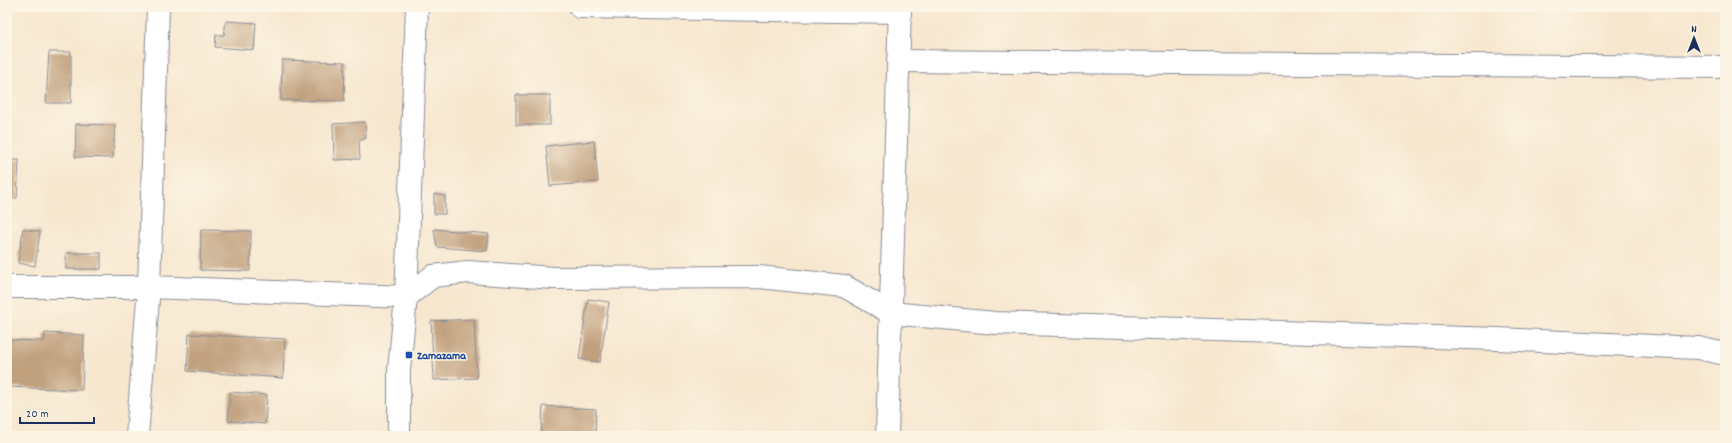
<svg xmlns="http://www.w3.org/2000/svg" width="1732" height="443" viewBox="0 0 1732 443" font-family="Dekko,sans-serif">
  <style>
    .building { fill: #c1a07e }
    .lines { fill: none; stroke-linecap: round; stroke-linejoin: round }
    .minor-casing { stroke: #898b96; stroke-width: 24 }
    .minor { stroke: #fff; stroke-width: 22 }
    .transit-dot { fill: #1a4fb4; stroke: #fcf5e5; stroke-width: 1.5 }
    .labels { text-anchor: middle; stroke-width: 3; stroke-linejoin: round; paint-order: stroke }
    .transit-label { font-size: 12px; font-weight: bold; fill: #164399; stroke: #fcf5e5; text-anchor: start }
  </style>
  <rect width="100%" height="100%" fill="#fcf5e5"/>
  <filter id="ink" filterUnits="userSpaceOnUse"><feTurbulence type="fractalNoise" baseFrequency=".025" numOctaves="2"/><feDisplacementMap in="SourceGraphic" scale="8" xChannelSelector="R" yChannelSelector="G"/><feConvolveMatrix kernelMatrix="1 2 1 2 8 2 1 2 1" color-interpolation-filters="sRGB"/></filter>
  <filter id="wash" filterUnits="userSpaceOnUse"><feTurbulence type="fractalNoise" baseFrequency=".012" numOctaves="4" result="noise"/><feDisplacementMap in="SourceGraphic" scale="16" xChannelSelector="R" yChannelSelector="G"/><feGaussianBlur stdDeviation="0.9" result="paint"/><feColorMatrix in="noise" values="0 0 0 0 0 0 0 0 0 0 0 0 0 0 0 0 0 1.4 0 .05"/><feComposite in="paint" operator="in"/></filter>
  <g filter="url(#wash)">
    <rect width="100%" height="100%" fill="#f7e7cf"/>
    <g id="blocks">
      <g class="building">
        <path d="M226 21 256 23 254 50 215 47 216 35H224Z"/>
        <path d="M49 52H71V103H46Z"/>
        <path d="M282 60 345 62 344 101 281 100Z"/>
        <rect x="516" y="95" width="34" height="30"/>
        <path d="M365 122 366 138 359 141 360 159 334 160 333 124Z"/>
        <path d="M76 124 115 125 113 158 75 157Z"/>
        <path d="M594 141 598 182 550 186 546 146Z"/>
        <path d="M7 160H19L17 198H7Z"/>
        <path d="M434 194 445 196V214H434Z"/>
        <path d="M23 229 40 232 35 266 18 263Z"/>
        <path d="M434 229 489 234 487 251 437 247Z"/>
        <path d="M201 230 251 231 250 271 200 270Z"/>
        <rect x="66" y="253" width="35" height="16"/>
        <path d="M588 299 609 302 600 362 579 359Z"/>
        <path d="M474 319 477 378 434 380 431 321Z"/>
        <path d="M45 333 84 335 82 390 7 387V340L44 341Z"/>
        <path d="M189 334 285 339 283 378 187 371Z"/>
        <path d="M230 392 267 395 265 424 228 421Z"/>
        <path d="M543 406 596 409 595 436H541Z"/>
      </g>
    </g>
  </g>
  <g filter="url(#ink)">
    <use href="#blocks" fill-opacity="0" stroke="#898b96" stroke-width="1"/>
    <g class="lines">
      <g class="minor-casing">
        <g id="minor">
          <path d="M580 7 900 12"/>
          <path d="M898 61 1725 67"/>
          <path d="M7 287H149L406 297 433 276 468 272 554 278 759 277 844 286 891 313 995 323 1497 339 1698 348 1725 354"/>
          <path d="M137 436 149 287 158 7"/>
          <path d="M399 436V370L406 297 417 7"/>
          <path d="M887 436 900 7"/>
        </g>
      </g>
      <use href="#minor" class="minor"/>
    </g>
  </g>
  <rect class="transit-dot" x="405" y="351" width="8" height="8" rx="2"/>
  <g class="labels">
    <g class="transit-label">
      <text x="417" y="359">Zamazama</text>
    </g>
  </g>
  <rect width="1732" height="443" fill="none" stroke="#fcf5e5" stroke-width="24"/>
  <g transform="translate(1694 38)" stroke="#fcf5e5" stroke-width="3" paint-order="stroke">
  <path d="M0-3L7 15L0 10L-7 15Z" fill="#1b2f5e"/>
  <text y="-6" font-size="11" font-weight="bold" text-anchor="middle" fill="#1b2f5e">N</text>
  </g>
  <path d="M20 417v6h74v-6" fill="none" stroke="#1b2f5e" stroke-width="2"/>
  <text x="26" y="417" font-size="12" fill="#1b2f5e" stroke="#fcf5e5" stroke-width="3" paint-order="stroke">20 m</text>
</svg>
